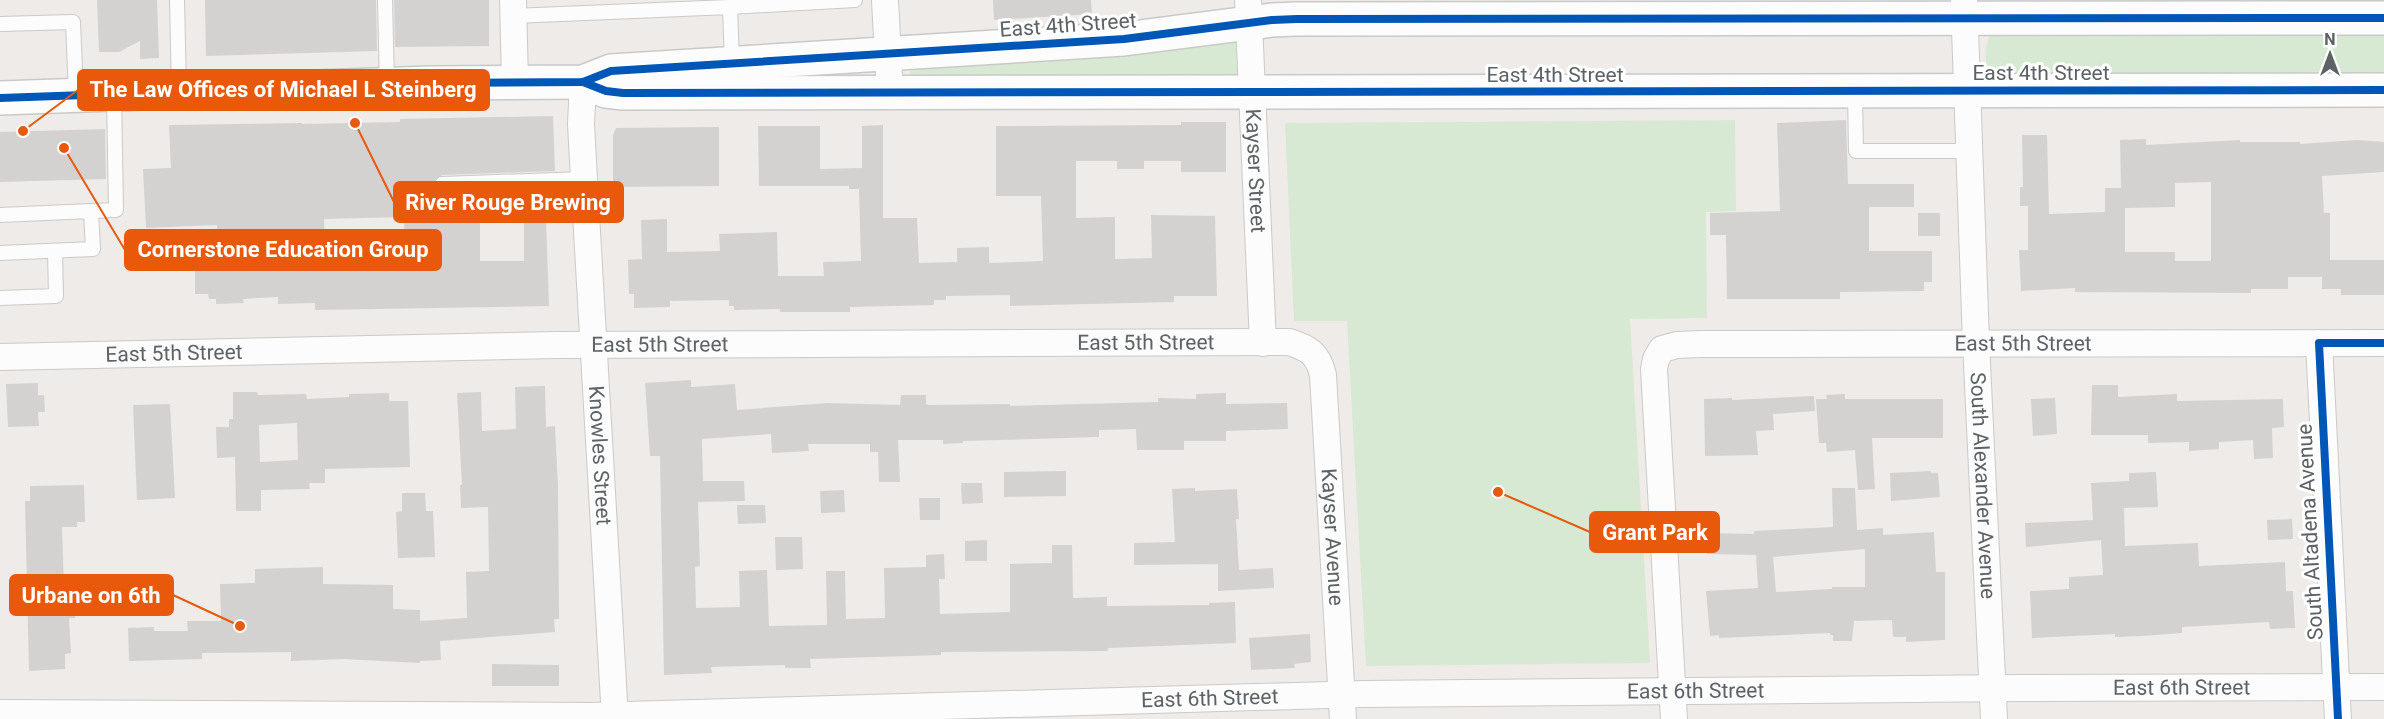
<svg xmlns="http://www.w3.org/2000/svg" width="2384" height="719" viewBox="0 0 2384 719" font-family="Roboto,sans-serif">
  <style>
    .green { fill: #d8e9d3 }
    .building { fill: #d4d2d1; fill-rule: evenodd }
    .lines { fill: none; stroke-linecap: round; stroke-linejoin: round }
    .lane-casing { stroke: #cacaca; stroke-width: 16 }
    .street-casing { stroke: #cacaca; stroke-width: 28 }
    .secondary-casing { stroke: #c9c9c9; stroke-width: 36 }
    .lane { stroke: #fcfcfc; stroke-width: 14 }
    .street { stroke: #fcfcfc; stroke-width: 26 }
    .secondary { stroke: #fcfcfc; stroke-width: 33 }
    .cycleway-casing { stroke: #fff; stroke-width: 11 }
    .cycleway { stroke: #0057b8; stroke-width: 8 }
    .labels { text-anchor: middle; stroke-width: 6; stroke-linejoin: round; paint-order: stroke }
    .street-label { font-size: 21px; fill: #5d6266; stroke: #fff }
    .leader { fill: none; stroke: #e8590c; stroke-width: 2 }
    .callout-dot { fill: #e8590c; stroke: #fff; stroke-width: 2 }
    .callout { fill: #e8590c; stroke: #e8590c; stroke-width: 2 }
    .callout-label { font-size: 22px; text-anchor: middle; font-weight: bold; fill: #fff }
  </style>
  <rect width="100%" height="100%" fill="#eeebe8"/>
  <g class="green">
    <path d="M2384 30V79L1990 76C1984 66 1984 44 1991 34Z"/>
    <path d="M1235 40 1238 45 1240 80 909 76 911 68Z"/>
    <path d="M1735 120 1736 211 1706 212 1707 318 1630 319 1650 663 1366 666 1347 321H1294L1285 123Z"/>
  </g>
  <g class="building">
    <path d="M97 0H157L159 58 140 59V41L119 52H99Z"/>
    <path d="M205 0H376L377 51 206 56Z"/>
    <path d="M394 0H489V46L395 47Z"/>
    <path d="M993 0H1091L1092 14 994 20Z"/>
    <path d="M553 116 555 171 442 175 434 181H425L426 220 480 219V261H524V218H546L549 306 315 310V303L278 304V297L243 299 244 303 216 304V299H209L208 294H195V262H218L217 225 146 228 143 169 171 168 169 125 302 123V124L400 122V119ZM404 217 405 257H389V263H325L324 219Z"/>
    <path d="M1846 120 1848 184H1914V207H1869V251H1932V282H1924V291L1840 292V299H1727L1726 235H1710V213L1780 211 1777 123Z"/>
    <path d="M1181 122H1226V172H1181V161H1144V169H1117V161H1076V218L1115 217V259L1152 258 1151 215 1215 216 1217 296H1174V302L1010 306V295L946 296V300H934V305L850 307V312H780V309L734 310V306H729V300L670 301V307L634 308V294H629L628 260 642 259 641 220 667 219V252L720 251 719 234 777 232 778 276H824L823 262 861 261 859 189H849V186H759L758 126H820V169L862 168V126L883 125V218H917L919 263 957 262V248L989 247V263L1043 261 1041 196H996V126L1181 125Z"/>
    <path d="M719 127V186L613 187V135L616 128Z"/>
    <path d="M105 129 106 179 0 182V132Z"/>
    <path d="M2022 135H2047L2049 214 2105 212V188H2121L2120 140 2146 139V145L2240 140V142H2300V144L2357 140 2384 142V172L2322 176 2324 213H2330V260H2384V295H2341V289H2322V277H2288V289H2251V293L2075 292V288L2021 291 2019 250H2028V206H2020V187H2023ZM2211 182V261H2175V252H2125V208L2175 207V183Z"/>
    <rect x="1918" y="213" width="22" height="23"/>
    <path d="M691 380V387L735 384 737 410 827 403 900 405 901 395H926V404L929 405 1010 404V406L1158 402V398L1196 399V394L1226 393V404L1287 403 1288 429 1226 431V441H1184V450H1137L1136 429 1099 430V437L963 441V443L943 444V440H898L900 482H879L878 452H870V444H808L809 451 772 453 771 434 702 439 703 481H744L745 501 698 502 700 566 695 567 696 608 740 607 739 571 767 570 769 626 827 625 826 571H845L846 619 885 618 884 568 926 567V555L944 554 945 579H939L940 614 1010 612V564L1052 563V545H1072L1073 598 1107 597V606L1209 605V603L1235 602 1236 643 1108 648V651L941 652V655L810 659 811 668H785V665L711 667 712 673 664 675 660 456H650L645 383Z"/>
    <path d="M38 383V395H44L45 412H38L39 426 8 427 6 384Z"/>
    <path d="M2092 385H2118V397L2177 394V401L2283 399 2284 427 2272 428 2273 458 2254 459 2253 440 2219 442V449L2189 451V442L2148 443V435H2091Z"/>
    <path d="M545 386 546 427 555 426 558 487 559 619H554L555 632 440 641 441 660 420 661V663L343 659 291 661V652L202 653V659L129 661 128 628 154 627V631H188L187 621H221L220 584 255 583V569L323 567V584L393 585V609L420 610V621L467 618 466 572 489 571 488 507 461 508 460 485H462L457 393 481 392 482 431 516 429 515 387Z"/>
    <path d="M233 392H257L258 395 306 394 307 399 349 397V394L389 393V401H408L410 467 325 469V483H309L310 489 261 490V511H236L235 457 217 458 216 427H229V419H233ZM297 423 298 460 260 462 259 425Z"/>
    <path d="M1845 394V399H1943V438H1872L1875 489 1858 490 1855 450 1827 452 1826 443H1819L1816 399H1827L1826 395Z"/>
    <path d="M1814 396 1815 411 1773 414 1774 430 1756 431 1758 455 1705 456 1704 399 1732 398V400Z"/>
    <path d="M2055 398 2057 434 2033 436 2031 399Z"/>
    <path d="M170 404 175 498 137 500 133 405Z"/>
    <path d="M1066 471V496L1004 497V472Z"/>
    <path d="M1931 471V473H1938L1940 497 1891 501 1890 473Z"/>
    <path d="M2156 472 2158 507 2124 508 2125 546 2198 543 2199 566 2285 562 2286 591H2293L2295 628 2270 629 2269 622 2182 627V633L2142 636 2115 637V634L2032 638 2030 591 2069 589V577L2103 575 2101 540 2026 547 2025 523 2093 520 2091 483 2129 481V473Z"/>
    <path d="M961 483H982L983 503 962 504Z"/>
    <path d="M84 485 85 522H77V527H62L64 587H73L75 618H69L71 653 65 654V669L29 671 25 501H30V486Z"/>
    <path d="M1195 488V491L1237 489 1239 519H1236L1239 570 1273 568 1274 588 1218 591V564L1134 565V543L1175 542 1172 489Z"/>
    <path d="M1832 488H1855L1857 530 1883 528V535L1934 532 1936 572H1945V640L1906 642V637H1893L1892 620 1854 621 1852 641H1833V635H1830V633L1719 638V635L1710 636 1706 591 1758 588 1756 555 1707 554V533L1754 534V531L1833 527ZM1865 549V587H1832V589L1776 592 1773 557Z"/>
    <path d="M844 490 845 512 821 513 820 491Z"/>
    <path d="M402 493H425L426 511H433L435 557 398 558 396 512 402 511Z"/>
    <path d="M919 498H940V520H920Z"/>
    <path d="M737 505H765L766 523 738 524Z"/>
    <path d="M2292 519 2293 539 2268 540 2267 520Z"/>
    <path d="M775 537H802L803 569 776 570Z"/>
    <path d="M987 540V561H965V541Z"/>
    <path d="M1310 634 1311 662 1294 664 1295 668 1251 670 1249 638Z"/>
    <path d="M492 664 559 665V686H492Z"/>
  </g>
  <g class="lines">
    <g class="lane-casing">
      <g id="lane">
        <path d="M177 0 179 92"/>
        <path d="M385 0 387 85"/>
        <path d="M730 7 855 0"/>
        <path d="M513 16 730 7 732 64"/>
        <path d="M0 24 73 22 76 95"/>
        <path d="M1855 93 1856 151H1969"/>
        <path d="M442 184 584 179"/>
        <path d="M91 211 116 210 114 94"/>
        <path d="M0 215 91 211 93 249 0 253"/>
        <path d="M0 298 56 296 55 251"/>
      </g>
    </g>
    <g class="street-casing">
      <g id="street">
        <path d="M513 0 515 82"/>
        <path d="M885 0 890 94"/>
        <path id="s1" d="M1248 0 1263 343"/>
        <path id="s2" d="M1964 0 1976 343 1994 719"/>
        <path id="s3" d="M583 82 581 124 584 179 615 719"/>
        <path d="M2319 343 2338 719"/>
        <path id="s4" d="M0 357 557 345 1289 342C1309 348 1318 354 1323 375L1343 719"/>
        <path id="s5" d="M0 713 591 716 1363 694 2019 688 2384 687"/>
        <path id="s6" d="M1674 719 1654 369 1656 359 1662 349 1677 345 1702 344 2384 343"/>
      </g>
    </g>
    <g class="secondary-casing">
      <g id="secondary">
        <path d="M593 86 606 91 623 93 2384 90"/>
        <path d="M0 98 430 83 583 82 611 71 1124 39 1272 20 1297 19 2384 18"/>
      </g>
    </g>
    <use href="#lane" class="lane"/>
    <use href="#street" class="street"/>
    <use href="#secondary" class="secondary"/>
    <g class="cycleway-casing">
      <g id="cycleway">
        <path d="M583 82 606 91 623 93 2384 90"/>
        <path d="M0 98 430 83 583 82 611 71 1124 39 1272 20 1297 19 2384 18"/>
        <path d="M2338 719 2319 343H2384"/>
      </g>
    </g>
    <use href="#cycleway" class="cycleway"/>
  </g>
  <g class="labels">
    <g class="street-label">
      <text transform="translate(1068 25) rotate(-4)" y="7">East 4th Street</text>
      <text x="2041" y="80">East 4th Street</text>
      <text x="1555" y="82">East 4th Street</text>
      <text dy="7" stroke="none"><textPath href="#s1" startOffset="171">Kayser Street</textPath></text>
      <text dy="7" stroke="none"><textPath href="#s4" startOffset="1146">East 5th Street</textPath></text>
      <text dy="7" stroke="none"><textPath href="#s6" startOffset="734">East 5th Street</textPath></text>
      <text dy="7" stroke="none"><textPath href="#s4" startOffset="660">East 5th Street</textPath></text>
      <text dy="7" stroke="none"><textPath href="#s4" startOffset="174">East 5th Street</textPath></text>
      <text dy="7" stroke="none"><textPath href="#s3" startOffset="374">Knowles Street</textPath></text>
      <text dy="7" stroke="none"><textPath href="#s2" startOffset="486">South Alexander Avenue</textPath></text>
      <text transform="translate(2310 532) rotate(-93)" y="7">South Altadena Avenue</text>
      <text dy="7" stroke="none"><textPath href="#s4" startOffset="1502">Kayser Avenue</textPath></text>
      <text dy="7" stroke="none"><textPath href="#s5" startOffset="2182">East 6th Street</textPath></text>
      <text dy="7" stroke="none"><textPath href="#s5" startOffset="1696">East 6th Street</textPath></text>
      <text dy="7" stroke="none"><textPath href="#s5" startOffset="1210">East 6th Street</textPath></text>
    </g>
  </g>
  <path class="leader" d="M23 131L78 90M355 123L394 202M64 148L125 250M1498 492L1590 532M240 626L173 595"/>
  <g class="callout-dot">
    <circle cx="23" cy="131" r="6"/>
    <circle cx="355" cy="123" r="6"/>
    <circle cx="64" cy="148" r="6"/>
    <circle cx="1498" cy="492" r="6"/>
    <circle cx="240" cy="626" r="6"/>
  </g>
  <g class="callout">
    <rect x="78" y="70" width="411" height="40" rx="6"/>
    <rect x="394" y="182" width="229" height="40" rx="6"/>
    <rect x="125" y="230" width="316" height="40" rx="6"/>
    <rect x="1590" y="512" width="129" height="40" rx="6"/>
    <rect x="10" y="575" width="163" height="40" rx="6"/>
  </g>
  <g class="callout-label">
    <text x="283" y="97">The Law Offices of Michael L Steinberg</text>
    <text x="508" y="210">River Rouge Brewing</text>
    <text x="283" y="257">Cornerstone Education Group</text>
    <text x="1655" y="540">Grant Park</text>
    <text x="91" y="603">Urbane on 6th</text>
  </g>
  <g transform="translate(2330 54)" stroke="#ffffff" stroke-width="4.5" paint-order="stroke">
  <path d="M0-4.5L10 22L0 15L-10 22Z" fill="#5d6266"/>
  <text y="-9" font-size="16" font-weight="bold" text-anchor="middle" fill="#5d6266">N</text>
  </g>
</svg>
